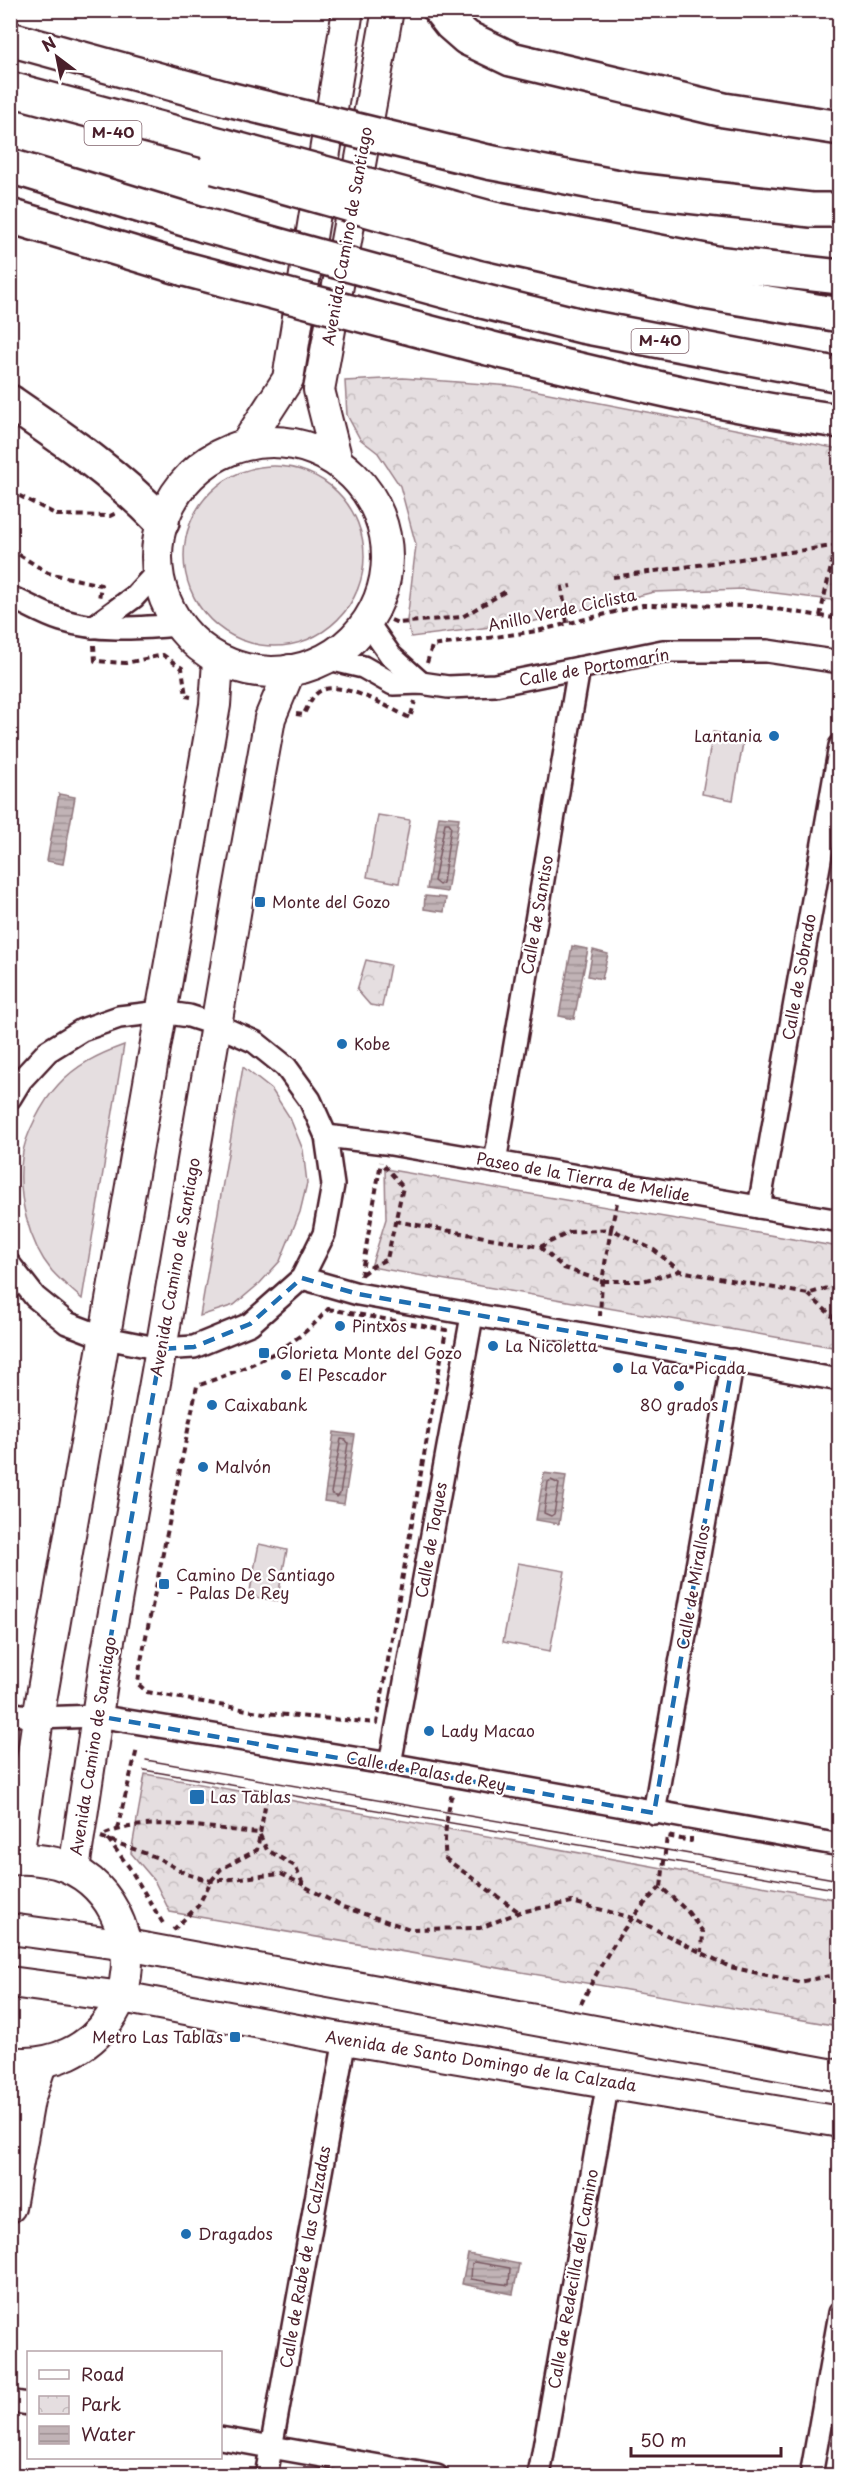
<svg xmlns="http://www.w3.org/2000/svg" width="850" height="2486" viewBox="0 0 850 2486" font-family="'Playpen Sans',sans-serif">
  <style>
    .park { fill: url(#park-crowns); stroke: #987e86; stroke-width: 1.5 }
    .garden { fill: #e5dee0; stroke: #987e86; stroke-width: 1.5 }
    .water { fill: url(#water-rules); stroke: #91787e; stroke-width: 1.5 }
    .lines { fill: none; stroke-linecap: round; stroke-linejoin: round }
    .shore { stroke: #7a5a63; stroke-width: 1.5 }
    .street-casing { stroke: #4a1f2b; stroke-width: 26 }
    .secondary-casing { stroke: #4a1f2b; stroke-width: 34 }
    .highway-casing { stroke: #4a1f2b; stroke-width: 38 }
    .path { stroke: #4a1f2b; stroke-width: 4; stroke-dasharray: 6 4.5; stroke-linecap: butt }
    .street { stroke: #fff; stroke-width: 21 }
    .secondary { stroke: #fff; stroke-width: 30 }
    .highway { stroke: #fff; stroke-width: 33 }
    .tram { stroke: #4a1f2b; stroke-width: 1.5 }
    .highway-bridge-casing { stroke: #4a1f2b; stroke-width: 38; stroke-linecap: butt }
    .highway-bridge { stroke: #fff; stroke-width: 33 }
    .marked { fill: none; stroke: #1f6fb2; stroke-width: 4.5; stroke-dasharray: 12 8; stroke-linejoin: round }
    .poi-dot { fill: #1f6fb2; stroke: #fff; stroke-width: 2 }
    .labels { text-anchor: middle; stroke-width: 4.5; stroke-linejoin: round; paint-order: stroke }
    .shield { fill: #fff; stroke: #80626b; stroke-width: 1.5 }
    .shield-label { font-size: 15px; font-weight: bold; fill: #4a1f2b }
    .street-label { font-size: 16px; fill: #4a1f2b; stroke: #fff }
    .poi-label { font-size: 16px; fill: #4a1f2b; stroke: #fff; text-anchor: start }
  </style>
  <defs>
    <pattern id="park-crowns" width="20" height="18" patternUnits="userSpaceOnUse" patternTransform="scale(1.5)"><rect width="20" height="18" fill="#e5dee0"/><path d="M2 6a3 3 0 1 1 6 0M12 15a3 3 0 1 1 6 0" fill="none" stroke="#c6bec0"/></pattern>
    <pattern id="water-rules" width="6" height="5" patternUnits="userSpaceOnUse" patternTransform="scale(1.5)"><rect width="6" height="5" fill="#c1b3b6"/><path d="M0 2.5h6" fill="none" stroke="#9f9194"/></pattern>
  </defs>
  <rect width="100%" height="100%" fill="#fff"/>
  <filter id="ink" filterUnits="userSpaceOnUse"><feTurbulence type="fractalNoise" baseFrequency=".0167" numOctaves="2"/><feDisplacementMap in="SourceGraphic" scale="12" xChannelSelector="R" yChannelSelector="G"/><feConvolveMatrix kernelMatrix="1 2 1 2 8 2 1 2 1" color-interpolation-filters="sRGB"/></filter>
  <g filter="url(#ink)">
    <g class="park">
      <path d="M403 378 512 386 839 449V601L744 589 654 592 531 622 411 637 407 621 416 545 400 486 378 453 360 439 347 415 345 381Z"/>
      <path d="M366 960 390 965 382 1007 370 1005 357 990Z"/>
      <path d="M385 1169 839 1247V1348L371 1267 386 1219Z"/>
      <path d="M145 1774 839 1900V2026L170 1912 154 1880 131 1853Z"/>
    </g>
    <g class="garden">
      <circle cx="274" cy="556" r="90"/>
      <path d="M713 732 744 737 733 800 702 794Z"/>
      <path d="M378 815 410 820 399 883 367 877Z"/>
      <path d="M124 1045 82 1299C72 1290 61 1281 52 1271 28 1242 17 1195 22 1158 24 1136 43 1101 58 1085 76 1065 99 1054 124 1045Z"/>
      <path d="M243 1067 272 1090 290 1118 303 1150 307 1183 300 1212 280 1261 260 1283 234 1305 200 1316Z"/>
      <path d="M259 1544 287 1550 277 1601 249 1596Z"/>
      <path d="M518 1563 565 1571 550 1651 503 1642Z"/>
    </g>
    <g class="water">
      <path d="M59 794 75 797 63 864 47 861Z"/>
      <path d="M439 816 459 818 447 892 427 889Z"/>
      <path d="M425 896 446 898 444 912 424 909Z"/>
      <path d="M572 946 588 949 574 1019 559 1016Z"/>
      <path d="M593 950 608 954 602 979 588 976Z"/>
      <path d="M334 1432 355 1435 344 1504 324 1501Z"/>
      <path d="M544 1473 566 1476 559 1524 536 1520Z"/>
      <path d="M468 2254 519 2264 513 2294 462 2284Z"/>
    </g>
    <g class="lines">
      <g class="shore">
        <path d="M445 823H449L451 826 443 883 439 885 434 881Z"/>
        <path d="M341 1439 346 1440 348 1443 340 1494 337 1497 331 1493Z"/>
        <path d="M551 1480 559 1484 554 1514 551 1516 544 1513 548 1482Z"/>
        <path d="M475 2262 510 2268 509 2285 471 2279 472 2264Z"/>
      </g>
      <g class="street-casing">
        <g id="street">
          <path d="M10 597C27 604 44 615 61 620 99 632 139 628 177 625"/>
          <path d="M367 622 391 656 421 683"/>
          <path d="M93 627 134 597 158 571"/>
          <path d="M325 658 363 667 393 684 421 683 448 687 495 685 663 651H767L840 662"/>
          <path d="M10 1098 21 1080 48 1051 82 1030 119 1017 161 1012 189 1016 217 1025 255 1042 286 1067 310 1100 326 1136 333 1185 324 1234 302 1278 250 1324 194 1347 161 1349 106 1338 67 1323 35 1297 10 1265"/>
          <path d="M326 1136 385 1143 840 1221"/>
          <path d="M495 1162 579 668"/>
          <path d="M759 1207 840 746"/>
          <path d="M302 1278 358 1294 840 1380"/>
          <path d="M10 1713 38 1718 97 1716 390 1764 840 1845"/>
          <path d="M390 1764 472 1316"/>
          <path d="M654 1813 733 1360"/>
          <path d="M10 2401 28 2404"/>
          <path d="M220 2438 437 2476"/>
          <path d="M266 2476 345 2039"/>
          <path d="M539 2476 608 2082"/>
          <path d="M811 2476 840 2313"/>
        </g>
      </g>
      <g class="secondary-casing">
        <g id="secondary">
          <circle cx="272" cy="557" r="115"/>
          <path d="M246 444 288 379 348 10"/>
          <path d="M337 461 319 390 388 10"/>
          <path d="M18 1858 38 1718 215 705 218 661"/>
          <path d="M10 1860C24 1857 42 1860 56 1863 82 1871 101 1886 114 1911 154 1987 96 2073 10 2062"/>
          <path d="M74 1869 105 1663 161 1349 238 896 270 718 290 670"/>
          <path d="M10 1929 127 1945 840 2076"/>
          <path d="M10 1982 122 1997 345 2039 840 2122"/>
          <path d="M10 2207 29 2100 41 2064"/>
        </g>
      </g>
      <g class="highway-casing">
        <g id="highway">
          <path d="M440 10 451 24 467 38 511 59 724 110 840 128"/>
          <path d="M10 39 228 99"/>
          <path d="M10 89 221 145"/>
          <path d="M488 162 634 190 811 210H840"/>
          <path d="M10 166 204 225"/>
          <path d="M10 216 185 269"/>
          <path d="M493 219 715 263 840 277"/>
          <path d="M487 243 704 292 840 315"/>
          <path d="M482 301 582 326 840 375"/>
          <path d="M488 348C605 376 721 406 840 421"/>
          <path d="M10 402C64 439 117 475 162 522"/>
        </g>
      </g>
      <g class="path">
        <path d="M10 491 57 515 110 516 116 513"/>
        <path d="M10 549 48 573 101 585 99 599"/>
        <path d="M613 577 840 545"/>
        <path d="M820 616 840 526"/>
        <path d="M391 620 398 623 462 617 508 590"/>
        <path d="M567 623 562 588 571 586"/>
        <path d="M94 645 95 661 126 663 163 655 182 668 186 696 191 697"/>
        <path d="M427 663 432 646 537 631 643 605 757 606 840 619"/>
        <path d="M296 714 303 715C307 709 310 700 315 695 334 674 389 708 410 718L415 701"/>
        <path d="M617 1203 611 1229 654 1250 680 1271 808 1294 840 1284"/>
        <path d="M395 1221 540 1247 564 1268 602 1281H642L680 1271"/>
        <path d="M540 1247 570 1232 611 1229 602 1281 600 1316"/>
        <path d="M362 1274 371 1267 387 1259 403 1187 382 1163"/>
        <path d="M361 1276 381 1162"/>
        <path d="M808 1294 834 1318 840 1319"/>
        <path d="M328 1309 446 1330 377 1723 264 1713 147 1692 138 1684 140 1666 197 1386C246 1368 294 1350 328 1309Z"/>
        <path d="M453 1798 451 1797C447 1818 443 1838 446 1859L519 1912"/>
        <path d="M117 1829 137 1749"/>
        <path d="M105 1834C153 1815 209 1829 259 1833L267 1850 295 1866 304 1886 343 1907 410 1929 480 1928 520 1912 572 1902 633 1918 730 1967 799 1982 840 1974"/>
        <path d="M101 1837 158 1858 186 1874 211 1881 281 1874 304 1885"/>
        <path d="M691 1837V1841L667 1836 661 1887 688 1912 703 1932 702 1952"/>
        <path d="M108 1839 129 1867 164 1925"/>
        <path d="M173 1930 198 1906 211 1881 221 1869 257 1850 267 1796"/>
        <path d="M581 2004C602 1961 626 1919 661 1887"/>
      </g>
      <use href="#street" class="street"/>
      <use href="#secondary" class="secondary"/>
      <use href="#highway" class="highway"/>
      <g class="tram">
        <path d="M146 1760 840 1880"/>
        <path d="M144 1770 840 1890"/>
      </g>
      <g class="highway-bridge-casing">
        <g id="highway-bridge">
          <path d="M228 99 488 162"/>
          <path d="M221 145 493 219"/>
          <path d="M215 167 487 243"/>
          <path d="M204 225 482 301"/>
          <path d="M185 269 488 348"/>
        </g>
      </g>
      <use href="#highway-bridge" class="highway-bridge"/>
    </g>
  </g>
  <path class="marked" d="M302 1278 358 1294 733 1360 654 1813 97 1716 161 1349 194 1347 250 1324Z"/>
  <g class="poi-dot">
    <circle cx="774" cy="736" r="6"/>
    <rect x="254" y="896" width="12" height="12" rx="3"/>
    <circle cx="342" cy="1044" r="6"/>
    <circle cx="340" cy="1326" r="6"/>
    <circle cx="493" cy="1346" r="6"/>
    <rect x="258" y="1347" width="12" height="12" rx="3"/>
    <circle cx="618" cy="1368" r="6"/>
    <circle cx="286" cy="1375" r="6"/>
    <circle cx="679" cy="1386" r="6"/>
    <circle cx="212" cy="1405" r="6"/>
    <circle cx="203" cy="1467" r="6"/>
    <rect x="158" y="1578" width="12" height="12" rx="3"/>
    <circle cx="429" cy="1731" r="6"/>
    <rect x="189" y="1789" width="16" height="16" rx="3"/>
    <rect x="229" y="2031" width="12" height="12" rx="3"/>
    <circle cx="186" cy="2234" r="6"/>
  </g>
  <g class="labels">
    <g class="shield">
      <rect x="84.5" y="121" width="57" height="24" rx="4.5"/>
      <rect x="631.5" y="329" width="57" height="24" rx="4.5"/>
    </g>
    <g class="shield-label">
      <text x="113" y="138">M-40</text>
      <text x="660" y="346">M-40</text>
    </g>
    <g class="street-label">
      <text transform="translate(347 236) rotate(-80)" y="6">Avenida Camino de Santiago</text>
      <text transform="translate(562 610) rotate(-12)" y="6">Anillo Verde Ciclista</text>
      <text transform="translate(594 667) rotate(-10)" y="6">Calle de Portomarín</text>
      <text transform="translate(537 915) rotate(-80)" y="6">Calle de Santiso</text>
      <text transform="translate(799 977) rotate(-80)" y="6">Calle de Sobrado</text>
      <text transform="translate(583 1177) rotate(10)" y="6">Paseo de la Tierra de Melide</text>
      <text transform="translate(175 1267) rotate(-80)" y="6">Avenida Camino de Santiago</text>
      <text transform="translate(431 1540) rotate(-80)" y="6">Calle de Toques</text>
      <text transform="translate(693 1587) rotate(-80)" y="6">Calle de Mirallos</text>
      <text transform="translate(93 1746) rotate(-81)" y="6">Avenida Camino de Santiago</text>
      <text transform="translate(426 1771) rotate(10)" y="6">Calle de Palas de Rey</text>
      <text transform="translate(481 2061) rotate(9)" y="6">Avenida de Santo Domingo de la Calzada</text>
      <text transform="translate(305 2257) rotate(-80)" y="6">Calle de Rabé de las Calzadas</text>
      <text transform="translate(573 2279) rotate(-80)" y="6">Calle de Redecilla del Camino</text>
    </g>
    <g class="poi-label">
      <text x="762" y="742" text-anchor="end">Lantania</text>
      <text x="272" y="908">Monte del Gozo</text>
      <text x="354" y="1050">Kobe</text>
      <text x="352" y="1332">Pintxos</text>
      <text x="505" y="1352">La Nicoletta</text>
      <text x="276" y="1359">Glorieta Monte del Gozo</text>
      <text x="630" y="1374">La Vaca Picada</text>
      <text x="298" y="1381">El Pescador</text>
      <text x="224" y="1411">Caixabank</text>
      <text x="679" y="1411" text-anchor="middle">80 grados</text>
      <text x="215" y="1473">Malvón</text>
      <text x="176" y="1581">Camino De Santiago<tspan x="176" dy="18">- Palas De Rey</tspan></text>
      <text x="441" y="1737">Lady Macao</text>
      <text x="210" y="1803">Las Tablas</text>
      <text x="223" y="2043" text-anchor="end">Metro Las Tablas</text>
      <text x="198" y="2240">Dragados</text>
    </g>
  </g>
  <rect width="850" height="2486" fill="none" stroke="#fff" stroke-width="36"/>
  <rect x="18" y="18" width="814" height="2450" fill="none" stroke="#4a1f2b" stroke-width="2" filter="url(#ink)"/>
  <rect x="27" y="2351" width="195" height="108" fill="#ffffff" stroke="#b7a5aa" stroke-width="1.5"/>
  <rect x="39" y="2370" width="30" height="9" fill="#ffffff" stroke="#b7a5aa" stroke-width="1.5"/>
  <text x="81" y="2381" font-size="18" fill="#4a1f2b">Road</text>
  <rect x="39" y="2396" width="30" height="18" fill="url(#park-crowns)" stroke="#b7a5aa" stroke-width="1.5"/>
  <text x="81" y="2411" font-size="18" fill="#4a1f2b">Park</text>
  <rect x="39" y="2426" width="30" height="18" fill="url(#water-rules)" stroke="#b7a5aa" stroke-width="1.5"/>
  <text x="81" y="2441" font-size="18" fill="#4a1f2b">Water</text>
  <g transform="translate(57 57) rotate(328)" stroke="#ffffff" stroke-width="4.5" paint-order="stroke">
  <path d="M0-4.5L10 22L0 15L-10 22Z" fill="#4a1f2b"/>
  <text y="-9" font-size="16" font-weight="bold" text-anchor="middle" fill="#4a1f2b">N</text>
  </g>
  <path d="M631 2447v9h150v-9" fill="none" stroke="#4a1f2b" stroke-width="3"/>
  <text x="640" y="2447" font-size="18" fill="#4a1f2b" stroke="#ffffff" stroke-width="4.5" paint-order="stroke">50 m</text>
</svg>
